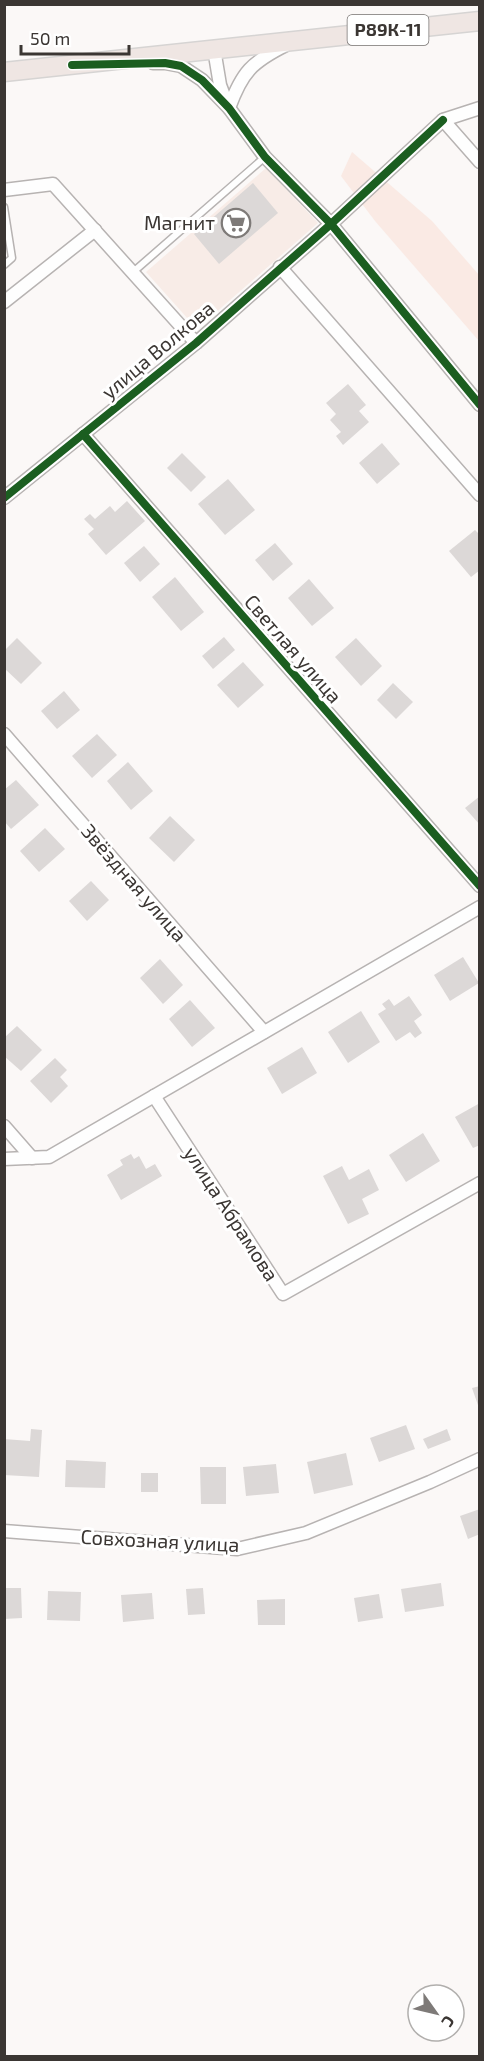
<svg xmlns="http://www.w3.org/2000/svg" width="484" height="2061" viewBox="0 0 484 2061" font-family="'Exo 2',sans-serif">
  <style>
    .built { fill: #f8ece7 }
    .green { fill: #faeae4 }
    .building { fill: #dcd8d7 }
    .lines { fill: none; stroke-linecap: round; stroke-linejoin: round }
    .lane-casing { stroke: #b7b3b2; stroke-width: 9 }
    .street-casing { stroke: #b7b3b2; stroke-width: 15 }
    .primary-casing { stroke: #d6d4d3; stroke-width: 21 }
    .lane { stroke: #fefefe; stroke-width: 6 }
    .street { stroke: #fefefe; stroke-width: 12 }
    .primary { stroke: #efe6e3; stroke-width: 18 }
    .cycleway-casing { stroke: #fff; stroke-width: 11 }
    .cycleway { stroke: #1b5e20; stroke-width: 8 }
    .labels { text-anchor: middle; stroke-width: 6; stroke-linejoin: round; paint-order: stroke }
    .shield { fill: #fff; stroke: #767270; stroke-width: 1.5 }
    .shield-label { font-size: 18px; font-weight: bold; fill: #3b3633 }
    .poi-label { font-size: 20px; fill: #3b3633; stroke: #fff; text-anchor: end }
    .street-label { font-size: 20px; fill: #3b3633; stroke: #fff }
  </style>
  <rect width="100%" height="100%" fill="#fbf8f7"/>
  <path class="built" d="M266 168 318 223 197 329 146 272Z"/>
  <path class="green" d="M352 152 432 221 479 275V341L375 221 341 176Z"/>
  <g class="building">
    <path d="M253 183 278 213 219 264 194 234Z"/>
    <path d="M348 384 366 405 359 411 369 422 343 445 336 436 341 432 330 420 336 414 326 403Z"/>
    <path d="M382 443 400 464 377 484 359 463Z"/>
    <path d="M182 453 206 477 191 492 167 468Z"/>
    <path d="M228 479 255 510 225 535 198 504Z"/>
    <path d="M127 501 145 521 106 555 88 534 94 529 84 519 90 514 95 519 110 506 115 512Z"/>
    <path d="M475 530 480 535V570L471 577 449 551Z"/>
    <path d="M275 543 293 564 273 581 255 560Z"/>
    <path d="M144 546 160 564 140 582 124 563Z"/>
    <path d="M175 577 204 612 181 631 152 597Z"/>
    <path d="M309 579 334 608 312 626 288 598Z"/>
    <path d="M224 637 235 650 213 669 202 656Z"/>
    <path d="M17 638 42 663 21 684 4 668V651Z"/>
    <path d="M356 638 382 666 361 686 335 657Z"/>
    <path d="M243 662 264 685 238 708 217 685Z"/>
    <path d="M393 683 413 702 396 719 377 700Z"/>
    <path d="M64 691 80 710 57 729 41 711Z"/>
    <path d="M97 734 117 755 92 778 72 756Z"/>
    <path d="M128 762 153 791 131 810 107 781Z"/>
    <path d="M16 780 39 805 11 829 4 821V790Z"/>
    <path d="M480 796V825L465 808Z"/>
    <path d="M170 816 195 840 174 862 149 838Z"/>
    <path d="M45 828 65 849 39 872 20 851Z"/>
    <path d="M91 881 109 900 87 921 69 901Z"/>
    <path d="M463 957 479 983 450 1001 434 975Z"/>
    <path d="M160 959 183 985 163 1004 140 978Z"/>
    <path d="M409 996 422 1015 414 1021 422 1033 415 1038 410 1032 396 1041 378 1014 386 1009 382 1004 389 999 394 1006Z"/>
    <path d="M190 1000 215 1028 192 1047 169 1019Z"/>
    <path d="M361 1011 380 1042 348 1063 328 1032Z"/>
    <path d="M17 1026 42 1050 21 1071 4 1056V1038Z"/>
    <path d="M302 1047 317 1073 282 1094 267 1068Z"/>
    <path d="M55 1058 67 1070 60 1077 68 1086 51 1103 30 1081Z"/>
    <path d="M480 1103V1145L473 1148 455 1117Z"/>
    <path d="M423 1133 440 1161 406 1182 389 1155Z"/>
    <path d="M131 1154 134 1159 139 1156 146 1169 155 1164 162 1176 121 1200 107 1175 123 1165 120 1160Z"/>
    <path d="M342 1166 349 1180 369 1169 379 1190 362 1199 369 1214 348 1224 323 1176Z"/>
    <path d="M480 1386V1408H479L472 1388Z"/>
    <path d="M406 1425 415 1449 379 1462 370 1438Z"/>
    <path d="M31 1429 42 1430 39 1477 4 1475V1439L30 1441Z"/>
    <path d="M447 1429 451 1440 428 1449 423 1439Z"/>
    <path d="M346 1453 353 1485 314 1494 307 1462Z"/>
    <path d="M66 1460 106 1462 105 1488 65 1487Z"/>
    <path d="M276 1464 279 1493 246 1496 243 1467Z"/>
    <path d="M200 1467H226V1504H201Z"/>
    <rect x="141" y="1473" width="17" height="19"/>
    <path d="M480 1509V1534L468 1539 460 1516Z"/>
    <path d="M441 1583 444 1606 405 1612 401 1589Z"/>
    <path d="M4 1588H21L22 1618 4 1619Z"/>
    <path d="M203 1588 205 1614 188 1615 186 1589Z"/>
    <path d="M48 1591 81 1592 80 1621 47 1620Z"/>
    <path d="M152 1593 154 1619 123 1622 121 1595Z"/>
    <path d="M379 1594 383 1618 358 1622 354 1598Z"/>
    <path d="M285 1599V1625H258L257 1600Z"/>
  </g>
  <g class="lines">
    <g class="lane-casing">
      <g id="lane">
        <path d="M4 207 12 258 4 265"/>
        <path d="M132 273 265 157"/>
      </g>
    </g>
    <g class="street-casing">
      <g id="street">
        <path d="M214 49 220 85 226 101"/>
        <path d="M153 63H165L181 66 202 80 229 108 265 157 331 224 480 405"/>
        <path d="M229 108C242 72 252 62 286 45"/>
        <path d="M480 108 443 120 480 162"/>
        <path d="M4 190 53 184 196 343"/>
        <path d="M280 267 480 495"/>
        <path d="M4 302 95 230"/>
        <path d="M83 434 480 886"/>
        <path d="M4 498 196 343 331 224 443 120"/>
        <path d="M4 734 264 1032"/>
        <path d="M154 1096 283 1294 480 1183"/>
        <path d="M4 1126 32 1158"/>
        <path d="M4 1159 49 1157 480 907"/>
        <path d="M4 1531 237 1549 306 1533 430 1482 480 1459"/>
      </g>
    </g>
    <g class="primary-casing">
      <path id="primary" d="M4 72 480 21"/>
    </g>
    <use href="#lane" class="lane"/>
    <use href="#street" class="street"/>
    <use href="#primary" class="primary"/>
    <g class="cycleway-casing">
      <g id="cycleway">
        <path d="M72 65 165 63 181 66 202 80 229 108 265 157 331 224 480 405"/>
        <path d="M83 434 480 886"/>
        <path d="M4 498 196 343 331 224 443 120"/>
      </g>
    </g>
    <use href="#cycleway" class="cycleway"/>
  </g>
  <defs>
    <g id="supermarket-ring" transform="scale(1.5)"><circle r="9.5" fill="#fff" stroke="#7e7a78" stroke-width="1.5"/><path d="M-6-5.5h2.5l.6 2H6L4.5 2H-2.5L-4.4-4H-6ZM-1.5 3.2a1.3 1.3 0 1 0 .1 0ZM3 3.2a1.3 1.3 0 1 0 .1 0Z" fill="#7e7a78"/></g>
  </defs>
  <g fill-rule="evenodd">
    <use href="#supermarket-ring" x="236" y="223"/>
  </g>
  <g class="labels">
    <rect class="shield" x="347.5" y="15" width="81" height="30" rx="4.5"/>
    <g class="shield-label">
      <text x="388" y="36">Р89К-11</text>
    </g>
    <g class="poi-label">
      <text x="215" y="230">Магнит</text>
    </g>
    <g class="street-label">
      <text transform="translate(158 350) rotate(-40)" y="7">улица Волкова</text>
      <text transform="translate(293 649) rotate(49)" y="7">Светлая улица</text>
      <text transform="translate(134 883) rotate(49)" y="7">Звёздная улица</text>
      <text transform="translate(231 1214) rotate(57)" y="7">улица Абрамова</text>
      <text transform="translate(160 1541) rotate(3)" y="7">Совхозная улица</text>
    </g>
  </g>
  <rect width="484" height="2061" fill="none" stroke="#3b3633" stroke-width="12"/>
  <g transform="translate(436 2013) rotate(124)"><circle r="28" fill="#ffffff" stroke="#b1afad" stroke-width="1.5"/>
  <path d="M0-4.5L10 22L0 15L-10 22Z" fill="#7e7a78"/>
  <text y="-9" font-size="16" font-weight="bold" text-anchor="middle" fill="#3b3633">С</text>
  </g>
  <path d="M21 45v9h108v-9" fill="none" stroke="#3b3633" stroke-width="3"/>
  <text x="30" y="45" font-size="18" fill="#3b3633" stroke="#ffffff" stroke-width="4.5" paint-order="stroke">50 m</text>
</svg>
